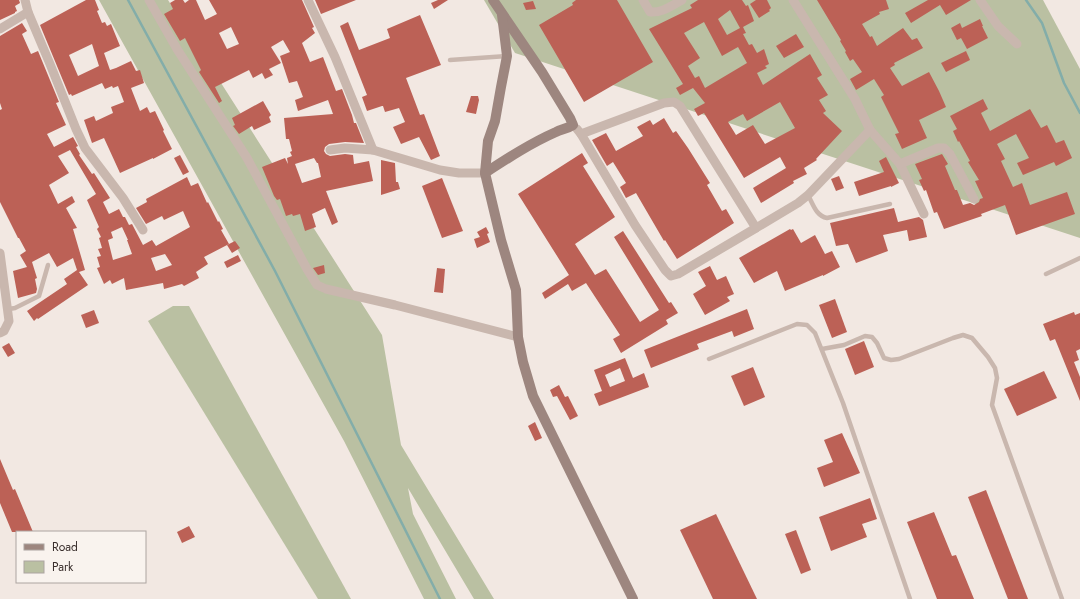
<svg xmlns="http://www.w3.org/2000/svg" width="1080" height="599" viewBox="0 0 1080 599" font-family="Jost,sans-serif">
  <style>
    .green { fill: #bac0a2 }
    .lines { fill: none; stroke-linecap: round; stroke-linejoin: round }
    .stream { stroke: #83ada9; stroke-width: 2.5 }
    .building { fill: #bc6156; fill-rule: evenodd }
    .lane { stroke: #c9b7ae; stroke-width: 4.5 }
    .street { stroke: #c9b7ae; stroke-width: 9 }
    .secondary { stroke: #9d867f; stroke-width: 10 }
  </style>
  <rect width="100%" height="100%" fill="#f2e8e2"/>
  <g class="green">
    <path d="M99 0H168L382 335 401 445 494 599H474L408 488 413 514 456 599H424L344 441Z"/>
    <path d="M484 0H1043L1080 69V238L515 53Z"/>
    <path d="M173 306H189L351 599H318L148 321Z"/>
  </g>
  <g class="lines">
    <g class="stream">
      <path d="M128 0 275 271 440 599"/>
      <path d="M1026 0 1042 23 1064 83 1080 113"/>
    </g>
  </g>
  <g class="building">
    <path d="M0 0H19L20 3 15 6 17 11 15 12V13L0 20Z"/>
    <path d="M86 0H95L99 10 97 11 102 23 105 22 107 26 111 24 120 46 104 53 110 70 116 68 131 61 136 71 140 70 144 83 131 88 140 111 147 107 150 113 155 111 164 130 163 131 172 149 153 159V158L120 173 104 138 92 143 84 120 94 116 96 121 113 113 111 107 124 102 118 86 113 88 112 86 105 89 102 83 72 96 71 94 69 95 40 25ZM92 44 99 66 78 76 69 55Z"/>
    <path d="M175 0H183L185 3 189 0H196L205 20 217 14 209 0H302L314 27 312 28 315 33 302 43 310 62 323 57 336 91 342 89 352 115 354 123H356L364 143 345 142 329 144 325 147 324 151 326 154 330 156 345 154 353 155 354 164 369 161 373 181 326 191 338 222 332 225 325 208 312 214 316 227 305 231 300 214 293 216 292 214 286 216 280 199 277 200 274 196 262 167 285 158 288 164 287 158 292 156 290 152 292 151 289 139H286L284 118 333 114 328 100 298 111 295 100 303 97 297 81 289 83 280 56 290 52 283 40 271 47 281 63 269 69 273 75 265 79 262 73 253 78 249 70 215 87 222 101 219 103 199 72 201 70 185 38 180 41 164 14 173 9 170 3ZM231 27 239 44 227 49 219 33ZM314 158 317 163H318L321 177 302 183 295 164Z"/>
    <path d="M315 0H356L321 14Z"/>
    <path d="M438 0H448L434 9 431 3Z"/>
    <path d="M576 0H617L653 62 584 102 539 25 573 5 572 3Z"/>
    <path d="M698 0H742L746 6 748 5 754 21 743 27 746 33 743 34 749 45 752 44 757 53 764 49 769 64 765 66 767 68 757 73 763 85 810 54 822 75 817 78 828 95 819 100 826 111 823 113 842 131 816 159 817 160 804 168 807 174 793 181 794 183 761 203 753 188 786 168 780 157 744 178 704 113 698 116 694 109 705 103 693 88 680 95 676 88 683 84 649 29 692 8 690 5ZM730 10 740 28 727 35 718 19ZM704 22 722 56 738 47 747 63 705 88 699 76 695 78 688 66 700 58 684 33ZM780 102 795 128 765 144 753 125 736 135 728 122 743 114 747 121Z"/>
    <path d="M756 0H767L771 8 769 10 770 11 759 18 750 4Z"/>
    <path d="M817 0H886L889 9 879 12 880 14 862 24 870 37 872 36 877 46 903 28 912 40 917 38 923 48 894 63 895 65 890 68 902 86 929 72 939 91 946 107 919 120 927 138 902 149 895 134 899 133 881 97 884 95 874 79 856 90 850 79 862 72 853 59 850 61 845 52 846 51 840 41 841 40Z"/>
    <path d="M928 0H971L946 15 940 5 911 23 905 13Z"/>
    <path d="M533 1 536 9 526 10 523 3Z"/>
    <path d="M420 15 441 65 406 78 420 115 424 114 440 156 431 160 419 137 401 144 393 127 405 122 399 108 385 112 383 106H382L367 111 362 97 367 95 340 26 348 22 359 50 390 38 387 29Z"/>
    <path d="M980 19 983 26H982L988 38 967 49 961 38 957 40 951 28 960 23 962 28Z"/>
    <path d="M22 23 27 31 22 34 31 54 38 51 59 102 56 103 66 125 47 134 54 147 73 137 78 146 76 147 80 154 79 155 92 174 94 173 110 198 103 202 109 214 119 209 123 217H125L129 225 132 224 143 245 152 240 156 246 190 227 183 211 164 220 162 216 146 224 136 208 147 202 146 199 187 177 191 186 198 183 207 203 208 202 218 222 219 221 223 229 221 230 229 244 204 257 208 264 196 272 199 278 184 286 182 284 164 289 163 283 126 290 124 278 112 284 110 280 104 284 97 268 100 267 97 257 101 256 98 249 102 248 99 238 101 237 97 229 99 227 87 200 96 194 70 150 58 156 69 173 49 185 58 204 72 196 75 202 66 208 77 228 73 229 85 270 79 272 88 285 38 319 37 318 34 321 27 311 67 284 64 279 77 270 73 258 57 267 49 253 32 262 37 278 35 279 37 289 36 293 18 298 13 271 27 267 20 255 26 251 19 238H18L0 202V110L2 109 0 103V36ZM122 227 128 240H127L132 254 113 260 108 240 113 238 111 232ZM165 254 172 265 156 271 151 258Z"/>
    <path d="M796 34 804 47 784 58 776 46Z"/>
    <path d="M966 51 970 60 946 72 941 63Z"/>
    <path d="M471 96H478L479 100 476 114 466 112Z"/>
    <path d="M983 99 988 109 981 113 990 131 1030 109 1041 128 1047 125 1056 143 1064 140 1072 158 1056 166 1054 162 1023 175 1017 163 1029 158 1016 134 997 144 1005 159 1001 161 1013 187 1022 183 1030 205 1067 192 1075 214 1016 235 1005 205 981 214 982 216 944 229 937 212 934 213 926 190 924 191 919 180 922 179 915 164 942 154 948 164 945 166 955 190H957L963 205 970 203 974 205 979 202 980 199 983 198 975 181 979 180 968 162 970 161 959 141 958 142 953 131 957 129 950 116Z"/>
    <path d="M263 101 271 115 269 117 271 122 254 130 252 126 239 134 233 126 235 125 232 118Z"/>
    <path d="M664 118 673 133 676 131 688 148 710 183 707 185 722 211 726 209 734 223 677 259 665 240 664 241 636 193 626 198 620 187 626 183 613 162 607 166 592 140 606 133 616 151 643 136 637 127 650 120 653 125Z"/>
    <path d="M582 153 588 163 583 166 615 217 575 244 595 275 606 269 640 322 659 310 614 237 623 231 669 303 671 302 678 313 666 320 668 324 621 353 613 339 620 335 586 283 572 291 568 284 545 299 542 293 569 275 518 194Z"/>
    <path d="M180 155 189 172 183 175 174 158Z"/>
    <path d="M886 157 899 183 891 187V186L859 196 854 182 884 172 879 161Z"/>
    <path d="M381 160 395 163 396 182H398L400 189 381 195Z"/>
    <path d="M839 176 844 188 836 191 831 179Z"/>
    <path d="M442 178 463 231 442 238 422 186Z"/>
    <path d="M894 208 898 222 919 217 923 220 927 237 909 241 907 230 883 235 888 251 856 263 848 244 836 246 830 223Z"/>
    <path d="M486 227 489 233 487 234 490 242 477 248 474 239 480 237 477 232Z"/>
    <path d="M790 229 791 230 793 229 801 243 815 235 825 254 832 251 840 267 823 276V275L785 291 777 271 754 283 739 258Z"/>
    <path d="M235 241 240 248 232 253 227 245Z"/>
    <path d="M238 255 241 261 227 268 224 262Z"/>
    <path d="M324 265 325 273 318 275 313 268Z"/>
    <path d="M710 266 717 280 726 276 734 294 727 297 730 301 705 315 693 294 706 286 698 272Z"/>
    <path d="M437 268 445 269 443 293 434 292Z"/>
    <path d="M835 299 847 332 832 338 819 305Z"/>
    <path d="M747 309 754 329 734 337 732 331 697 344 699 349 651 368 644 350Z"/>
    <path d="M94 310 99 323 86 328 81 315Z"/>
    <path d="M1074 312 1075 315 1080 313V349L1076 351 1079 360 1074 362 1080 377V401L1055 339 1050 341 1043 324Z"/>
    <path d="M864 341 874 367 855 375 845 349Z"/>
    <path d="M9 343 15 353 8 357 2 347Z"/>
    <path d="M625 358 633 378 644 373 649 387 599 406 594 394 602 391 594 370ZM620 368 625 381 610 387 605 375Z"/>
    <path d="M753 367 765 397 744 406 731 376Z"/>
    <path d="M1044 371 1057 398 1017 416 1004 389Z"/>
    <path d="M559 385 565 397 568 396 578 416 570 420 557 396 553 397 550 390Z"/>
    <path d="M535 422 542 438 535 441 528 426Z"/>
    <path d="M842 433 860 473 824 487 817 468 833 462 824 440Z"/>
    <path d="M0 459 13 490 15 489 33 532H12L0 503Z"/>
    <path d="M986 490 1028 599H1008L968 497Z"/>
    <path d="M870 498 877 519 862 524 867 537 831 551 819 517Z"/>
    <path d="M934 512 952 556 956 555 974 599H937L907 522Z"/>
    <path d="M716 514 757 599H713L680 530Z"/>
    <path d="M189 526 195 537 182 543 177 532Z"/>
    <path d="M796 530 811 570 801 574 785 534Z"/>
  </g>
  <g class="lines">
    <g class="lane">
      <path d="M450 60 507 56"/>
      <path d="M808 195C813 204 816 216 827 218L890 204"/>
      <path d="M1046 274 1080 258"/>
      <path d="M9 309 15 308 39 296 48 265"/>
      <path d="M822 349 844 345 865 336 872 337 877 343 884 358 891 360 899 359 953 338 963 335 972 338 988 357 995 368 997 378 992 405 1062 599"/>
      <path d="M709 359 797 324 807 325 815 333 843 403 910 599"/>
    </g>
    <g class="street">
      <path d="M25 0 28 12 50 64 76 129 85 148 123 198 143 230"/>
      <path d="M149 0 177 49 247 158 307 269 317 285 326 289 395 305 518 337"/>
      <path d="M308 0 335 57 373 150"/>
      <path d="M643 0 650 12C662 13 671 6 682 0"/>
      <path d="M793 0 855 99 870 130 900 164 924 214"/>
      <path d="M980 0 998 26 1017 44"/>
      <path d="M0 29 28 12"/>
      <path d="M577 129 581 134 635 225 665 270 671 276 678 274 756 228"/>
      <path d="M581 134 664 103 674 102 680 106 756 228 798 203 808 195 870 130"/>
      <path d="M330 150 345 148 373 150 440 170 459 173H485"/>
      <path d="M900 164 938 148H944L950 154 974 199"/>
      <path d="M0 253 9 321 4 331 0 333"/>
    </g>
    <g class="secondary">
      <path d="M493 0 542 72 570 118 573 125C567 129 561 129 556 132 531 143 508 158 485 173L501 240 516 290 518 337 523 362 533 396 633 599"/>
      <path d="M485 173 488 141 495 121 501 87 507 56 502 15"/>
    </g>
  </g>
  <rect x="16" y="531" width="130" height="52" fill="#f9f3ee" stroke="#aca4a0"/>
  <rect x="24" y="544" width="20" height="6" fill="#9d867f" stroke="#aca4a0"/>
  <text x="52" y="551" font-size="12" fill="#392e2c">Road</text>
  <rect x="24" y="561" width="20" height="12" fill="#bac0a2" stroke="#aca4a0"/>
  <text x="52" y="571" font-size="12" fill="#392e2c">Park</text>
</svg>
